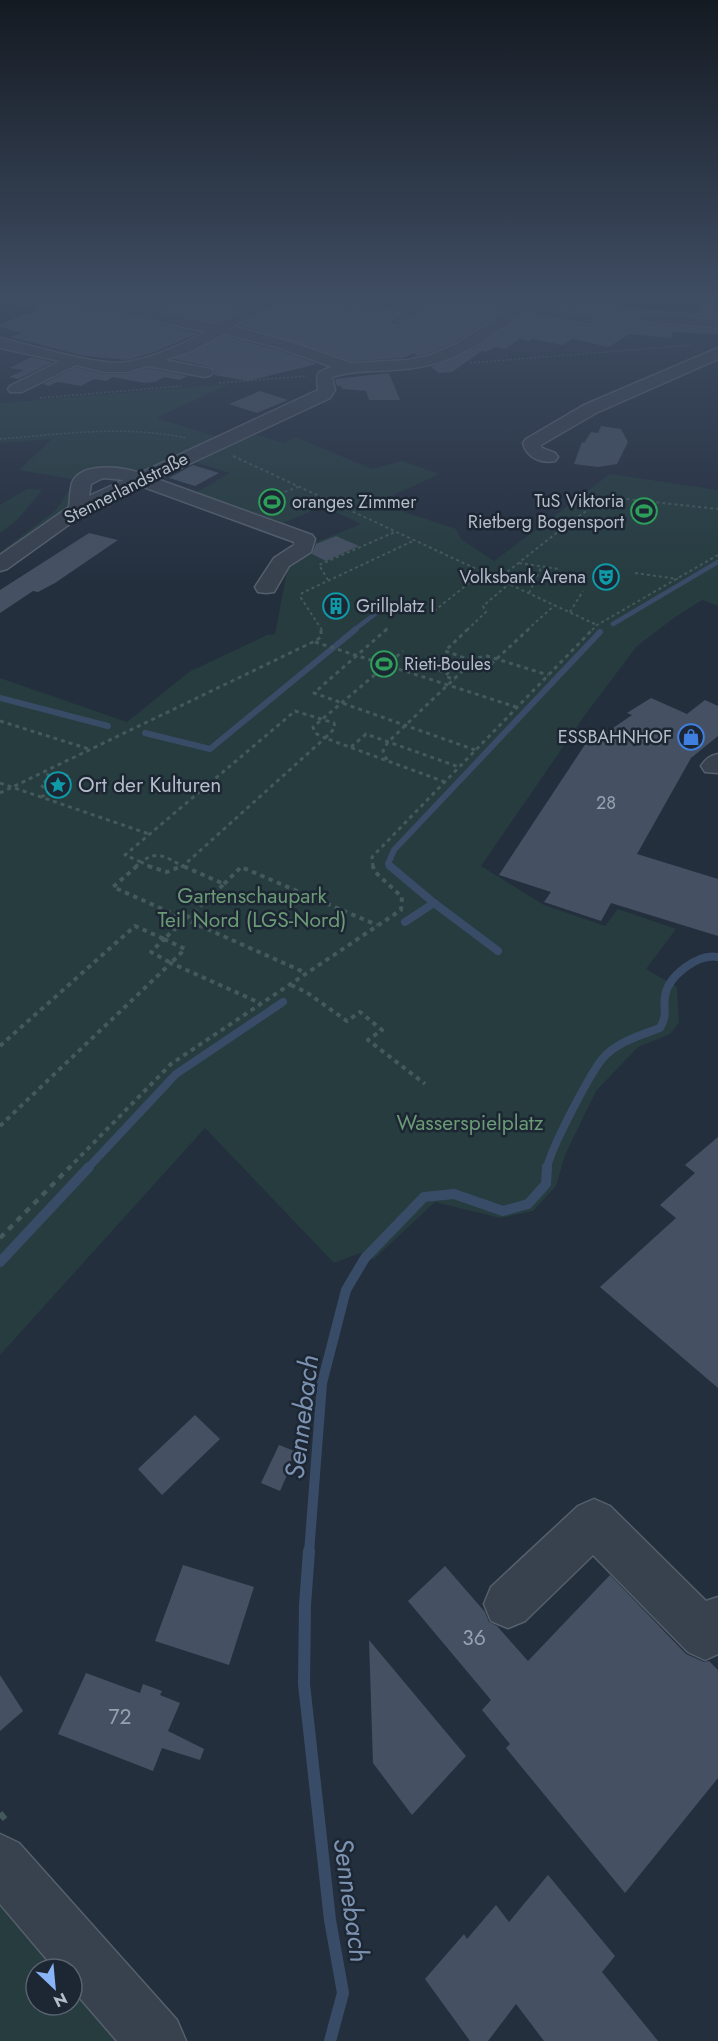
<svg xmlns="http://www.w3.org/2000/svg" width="718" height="2041" viewBox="0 0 718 2041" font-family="Jost,sans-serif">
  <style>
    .green { fill: #263c3f }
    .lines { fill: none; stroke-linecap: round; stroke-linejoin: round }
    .stream-far4 { stroke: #394c67; stroke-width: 4.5 }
    .stream-far3 { stroke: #394c67; stroke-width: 6 }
    .stream-far2 { stroke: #394c67; stroke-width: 8 }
    .stream-far1 { stroke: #394c67; stroke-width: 10 }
    .stream { stroke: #394c67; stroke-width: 12 }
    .building { fill: #455162 }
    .minor-casing { stroke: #565f6c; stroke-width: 3 }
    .path-far5 { stroke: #44595c; stroke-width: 1.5; stroke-dasharray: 2 2; stroke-linecap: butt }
    .path-far4 { stroke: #44595c; stroke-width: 2; stroke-dasharray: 3 3; stroke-linecap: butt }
    .path-far3 { stroke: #44595c; stroke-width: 3; stroke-dasharray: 4 4; stroke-linecap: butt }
    .path-far2 { stroke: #44595c; stroke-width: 4; stroke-dasharray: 4.5 4.5; stroke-linecap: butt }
    .path-far1 { stroke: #44595c; stroke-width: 4.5; stroke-dasharray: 6 6; stroke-linecap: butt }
    .path { stroke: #44595c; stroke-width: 6; stroke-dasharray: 8 8; stroke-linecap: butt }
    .minor { fill: #38414e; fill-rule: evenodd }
    .labels { text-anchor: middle; stroke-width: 5; stroke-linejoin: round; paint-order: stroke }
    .far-street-label { font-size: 18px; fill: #b4bcc9; stroke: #1d2633 }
    .far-poi-label { font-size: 18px; fill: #b4bcc9; stroke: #1d2633; text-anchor: end }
    .number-label { font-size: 18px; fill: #98a1af }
    .poi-label { font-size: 21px; fill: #b4bcc9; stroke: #1d2633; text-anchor: start }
    .park-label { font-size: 21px; fill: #6b9a76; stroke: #1d2633 }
    .near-number-label { font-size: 21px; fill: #98a1af }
    .near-water-label { font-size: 27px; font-style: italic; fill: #7c92b1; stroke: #1d2633 }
  </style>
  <rect width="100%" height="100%" fill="#242f3e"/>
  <g class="green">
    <path d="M229 384 156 418 222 438 146 473 113 467 87 471 72 479 19 470 52 439 0 443V403Z"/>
    <path d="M254 434 284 443 296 437 372 469 402 461 439 474 377 503 456 529 461 539 494 561 610 474 718 490V606L702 600 674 618 637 646 585 715 481 866 544 905 605 926 618 909 676 929 646 969 677 987 679 1023 670 1034 638 1047 596 1091 565 1155 556 1186 533 1211 500 1218 435 1202 374 1259 360 1253 334 1263 205 1128 0 1355V678L127 722 189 672 267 635 275 634 288 566 296 550 361 524 323 506 276 526 192 495 230 473 188 460Z"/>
    <path d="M27 489 42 490 17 520 0 533V505Z"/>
    <path d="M68 492H71L73 498 67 509 0 561V552L56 510Z"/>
    <path d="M0 1900 57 1969H36V2005H72V1987L118 2041H0Z"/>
  </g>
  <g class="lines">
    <g class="stream-far4">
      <path d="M613 624 718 562"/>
      <path d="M354 630 391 602"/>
    </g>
    <g class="stream-far3">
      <path d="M0 698 108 726"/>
      <path d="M145 733 210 749 356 629"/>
      <path d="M392 867 388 864 394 850 600 632"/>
    </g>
    <g class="stream-far2">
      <path d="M390 866 434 903 405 922"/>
      <path d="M434 903 498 951"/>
      <path d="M87 1169 176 1074 283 1002"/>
      <path d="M547 1169C549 1151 591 1072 603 1058 617 1042 641 1035 660 1028 668 1014 663 1010 665 996 668 976 698 953 718 957"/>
    </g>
    <g class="stream-far1">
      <path d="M0 1262 89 1167"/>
      <path d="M309 1553 322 1383 346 1290 365 1258 424 1197 454 1194 503 1211 528 1204 546 1184 547 1167"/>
    </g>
    <path class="stream" d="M309 1551 305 1605 304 1684 330 1920 343 1993 330 2041"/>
  </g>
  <g class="building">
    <path d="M18 298H76L75 302 79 306 199 333 157 351 128 360 84 356 11 337 21 333 0 327V324L37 310 17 306Z"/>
    <path d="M101 298H265L217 322Z"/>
    <path d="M290 298H337L346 304 397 314 387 321 397 328 427 310 410 302 383 298H473L488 300 509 298 521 300 453 343 427 354 417 356 414 353 403 358 351 361 239 325Z"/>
    <path d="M546 298H632L619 307 698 313 702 298H718V318L645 312 640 313 636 317 640 323 718 330V334L672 332 671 338 629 334 609 347 572 339 563 345 532 339 529 341 519 339 506 349 495 347 486 352 482 351 452 372 439 373 431 367 475 348 525 315 590 326 599 321 590 314 540 305 543 304Z"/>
    <path d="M224 336 279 350 317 364 248 381 214 375 215 371 211 367 174 359Z"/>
    <path d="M31 357 53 362 18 379 9 377 24 370 10 368Z"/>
    <path d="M76 367 104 374H128L147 368 187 376 180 380 164 377 155 382 144 383 113 377 106 381 94 379 81 386 57 382 49 386 43 384Z"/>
    <path d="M389 373 400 400H369L366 391 342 389 341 386H337L335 379Z"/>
    <path d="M260 391 288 400 257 413 229 404Z"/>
    <path d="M601 426 621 429 628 442 617 464 598 467 574 464 582 442 584 443 591 432 598 433Z"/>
    <path d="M193 465 219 473 195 486 169 478Z"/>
    <path d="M89 533 118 540 55 583 38 592 33 591 0 613V590Z"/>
    <path d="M336 536 359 546 326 561 312 554 316 544Z"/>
    <path d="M651 698 687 714 705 700 718 706V736L691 758 637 854 718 879V936L611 903 601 921 544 902 551 892 499 875 590 737 597 739 632 715 627 713Z"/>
    <path d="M718 1137V1388L600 1287 676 1218 660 1205 695 1173 685 1165Z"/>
    <path d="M195 1415 220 1439 162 1495 138 1469Z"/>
    <path d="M279 1445 297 1452 280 1491 261 1483Z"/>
    <path d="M183 1565 254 1587 229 1665 155 1641Z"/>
    <path d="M445 1566 485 1612 489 1622 497 1626 528 1661 610 1575 686 1654 704 1662 709 1661 718 1670V1778L625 1893 506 1748 510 1744 482 1710 491 1700 408 1601Z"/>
    <path d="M369 1640 466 1756 412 1815 373 1763Z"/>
    <path d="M86 1673 140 1693 143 1684 162 1691 160 1695 180 1703 168 1731 204 1749 200 1760 162 1748 153 1771 58 1734Z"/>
    <path d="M0 1675 23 1711 0 1731Z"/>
    <path d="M548 1875 615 1956 602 1972 658 2041H544L516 2004 488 2041H470L425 1979 464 1934 467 1939 496 1905 509 1922Z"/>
  </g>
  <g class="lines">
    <g class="minor-casing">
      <g id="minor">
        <path d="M79 298H99L98 300 217 324 270 298H288L233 326 290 342 351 363 407 360 428 356 454 345 528 298H544L535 306 590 316 597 320 590 324 524 313C492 335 458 361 419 367 390 373 360 368 332 377L335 390 330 398 157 479 312 535 315 539 311 552 289 566 274 592 266 593 258 592 255 587 274 558 294 545V542L141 486 85 513 7 569 0 571V555L69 507C70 499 70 490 72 483 81 461 124 467 140 473L318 390C317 374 313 373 332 367L280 348 224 334 189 352 165 360 211 369 213 372 211 375 205 377 147 366 128 372H104L76 365 22 392H10L8 389 10 386 60 361 0 348V338C30 345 100 367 128 362 155 357 182 344 206 332L79 304 77 301ZM103 478 124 480 89 496 91 484Z"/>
        <path d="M339 298C356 298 414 300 425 311L396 326 389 322 403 313 346 302Z"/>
        <path d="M645 314 718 320V328L640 321 638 318 640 315Z"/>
        <path d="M718 348V359L596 413 541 445 542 448 555 453 558 457 555 461C541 464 526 457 523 443L526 439 584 405Z"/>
        <path d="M718 754V773L705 772 701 766C706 759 709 756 718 754Z"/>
        <path d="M594 1499 610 1506 706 1601 718 1597V1654L705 1660 688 1652 593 1555 525 1621 508 1628 491 1621 484 1604 491 1587 578 1506Z"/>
        <path d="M0 1834 19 1843 177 2020 186 2041H117L72 1989V1969H55L0 1904Z"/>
      </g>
    </g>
    <g class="path-far5">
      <path d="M350 349 380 336 374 334 382 329"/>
      <path d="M470 363 693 345"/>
      <path d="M219 383 307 376"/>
      <path d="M40 398 182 386"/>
      <path d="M0 439C63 434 124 425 187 438"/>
    </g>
    <g class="path-far4">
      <path d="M233 456 597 625"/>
      <path d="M279 494 298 487"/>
      <path d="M519 563 559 569"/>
      <path d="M635 573 678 579"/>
      <path d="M498 579 573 520 608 497 718 509"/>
      <path d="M328 580 319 565 395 532"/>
      <path d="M529 593 542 566"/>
      <path d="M434 611 483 572"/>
      <path d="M570 612 583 591"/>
      <path d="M322 630 301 598 302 593 415 540"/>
      <path d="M385 630 389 627"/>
      <path d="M467 630 486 612 483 606 509 584"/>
      <path d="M527 630 555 605"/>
      <path d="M592 630 597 625 718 555"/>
    </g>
    <g class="path-far3">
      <path d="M387 629 314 693 475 750"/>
      <path d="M468 629 445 651 482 664H491L529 629"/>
      <path d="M315 642 516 707"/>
      <path d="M432 671 434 669 448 673 445 676 455 680"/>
      <path d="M0 721 89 749"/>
      <path d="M351 747 366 734 459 767"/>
      <path d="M387 760 383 751 388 742 476 658 487 656 548 675"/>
      <path d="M49 778 66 775 71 778 62 790 49 793"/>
      <path d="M0 783 149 834"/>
      <path d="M0 793 315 641 321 637V629"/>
      <path d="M41 797 49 793 41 785 49 778 46 770"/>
      <path d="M135 867 141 862 125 855 295 711 334 723 335 728 325 738 445 782"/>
      <path d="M151 867 141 862C158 849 166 858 183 866L181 867"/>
      <path d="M185 867 183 866 325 738 315 733 313 727 403 651"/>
      <path d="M373 867 372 857 593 629"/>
    </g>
    <g class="path-far2">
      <path d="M137 866 113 887 306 973"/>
      <path d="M148 866 167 872 182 866"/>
      <path d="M224 884 241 867 377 925"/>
      <path d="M164 939 185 949 171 963 151 952Z"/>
      <path d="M291 985 306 992 347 1021 360 1012 382 1030 368 1040 425 1084"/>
      <path d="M0 1046 135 926 164 939 224 884 183 866"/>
      <path d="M0 1126 171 963 260 1003"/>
      <path d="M68 1169 171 1064 401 910 402 897 374 871 373 866"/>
    </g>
    <path class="path-far1" d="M0 1238 70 1167"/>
    <path class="path" d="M0 1813 9 1824"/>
    <use href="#minor" class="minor"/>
  </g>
  <linearGradient id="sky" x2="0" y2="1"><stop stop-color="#141a22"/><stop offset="0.51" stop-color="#3f4d63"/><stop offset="1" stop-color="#3f4d63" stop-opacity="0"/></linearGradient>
  <rect width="718" height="584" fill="url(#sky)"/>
  <defs>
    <g id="stadium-ring" transform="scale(1.35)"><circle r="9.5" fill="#1d2633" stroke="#2e9e5b" stroke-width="1.5"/><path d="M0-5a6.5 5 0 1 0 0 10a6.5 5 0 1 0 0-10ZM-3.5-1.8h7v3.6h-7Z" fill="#2e9e5b"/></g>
    <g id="theatre-ring" transform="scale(1.35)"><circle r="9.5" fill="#1d2633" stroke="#0f9aa8" stroke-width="1.5"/><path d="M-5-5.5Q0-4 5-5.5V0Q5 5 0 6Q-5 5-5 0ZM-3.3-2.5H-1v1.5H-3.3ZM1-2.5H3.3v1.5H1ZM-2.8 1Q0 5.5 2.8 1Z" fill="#0f9aa8"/></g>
    <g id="building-ring" transform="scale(1.35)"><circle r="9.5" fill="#1d2633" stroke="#0f9aa8" stroke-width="1.5"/><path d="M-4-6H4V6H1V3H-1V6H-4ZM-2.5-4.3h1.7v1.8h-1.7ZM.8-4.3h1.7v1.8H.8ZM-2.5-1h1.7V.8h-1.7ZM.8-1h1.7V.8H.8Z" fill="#0f9aa8"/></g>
    <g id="shop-ring" transform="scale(1.35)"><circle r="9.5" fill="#1d2633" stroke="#3f7fe0" stroke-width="1.5"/><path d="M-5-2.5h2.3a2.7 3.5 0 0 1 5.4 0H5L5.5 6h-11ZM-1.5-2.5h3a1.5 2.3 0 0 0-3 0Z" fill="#3f7fe0"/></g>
    <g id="sight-ring" transform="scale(1.35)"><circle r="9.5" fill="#1d2633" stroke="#0f9aa8" stroke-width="1.5"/><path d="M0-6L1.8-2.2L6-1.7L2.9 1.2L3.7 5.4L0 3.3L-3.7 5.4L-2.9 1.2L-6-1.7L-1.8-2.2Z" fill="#0f9aa8"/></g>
  </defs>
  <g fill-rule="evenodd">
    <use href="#stadium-ring" x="272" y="502"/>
    <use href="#stadium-ring" x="644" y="511"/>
    <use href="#theatre-ring" x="606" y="577"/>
    <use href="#building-ring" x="336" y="606"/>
    <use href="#stadium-ring" x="384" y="664"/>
    <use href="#shop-ring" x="691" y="737"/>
    <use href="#sight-ring" x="58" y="785"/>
  </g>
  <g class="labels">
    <g class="far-street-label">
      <text transform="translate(126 488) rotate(-27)" y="6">Stennerlandstraße</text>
    </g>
    <g class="far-poi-label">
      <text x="624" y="507">TuS Viktoria<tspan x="624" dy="21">Rietberg Bogensport</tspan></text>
      <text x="292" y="508" text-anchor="start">oranges Zimmer</text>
      <text x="586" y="583">Volksbank Arena</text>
      <text x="356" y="612" text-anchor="start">Grillplatz I</text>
      <text x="404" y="670" text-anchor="start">Rieti-Boules</text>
      <text x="672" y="743">ESSBAHNHOF</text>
    </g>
    <g class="number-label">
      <text x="606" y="809">28</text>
    </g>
    <g class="poi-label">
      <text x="78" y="792">Ort der Kulturen</text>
    </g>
    <g class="park-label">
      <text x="252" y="903">Gartenschaupark<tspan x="252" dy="24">Teil Nord (LGS-Nord)</tspan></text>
      <text x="470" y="1130">Wasserspielplatz</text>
    </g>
    <g class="near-number-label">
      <text x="474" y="1645">36</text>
      <text x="120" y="1724">72</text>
    </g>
    <g class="near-water-label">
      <text transform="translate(302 1417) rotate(-83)" y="9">Sennebach</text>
      <text transform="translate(351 1900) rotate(82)" y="9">Sennebach</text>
    </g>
  </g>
  <g transform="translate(54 1987) rotate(154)"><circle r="28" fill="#1d2633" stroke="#59626f" stroke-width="1.5"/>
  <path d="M0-4.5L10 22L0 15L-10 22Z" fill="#8ab4f8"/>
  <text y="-9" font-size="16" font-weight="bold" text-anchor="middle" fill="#b4bcc9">N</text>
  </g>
</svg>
